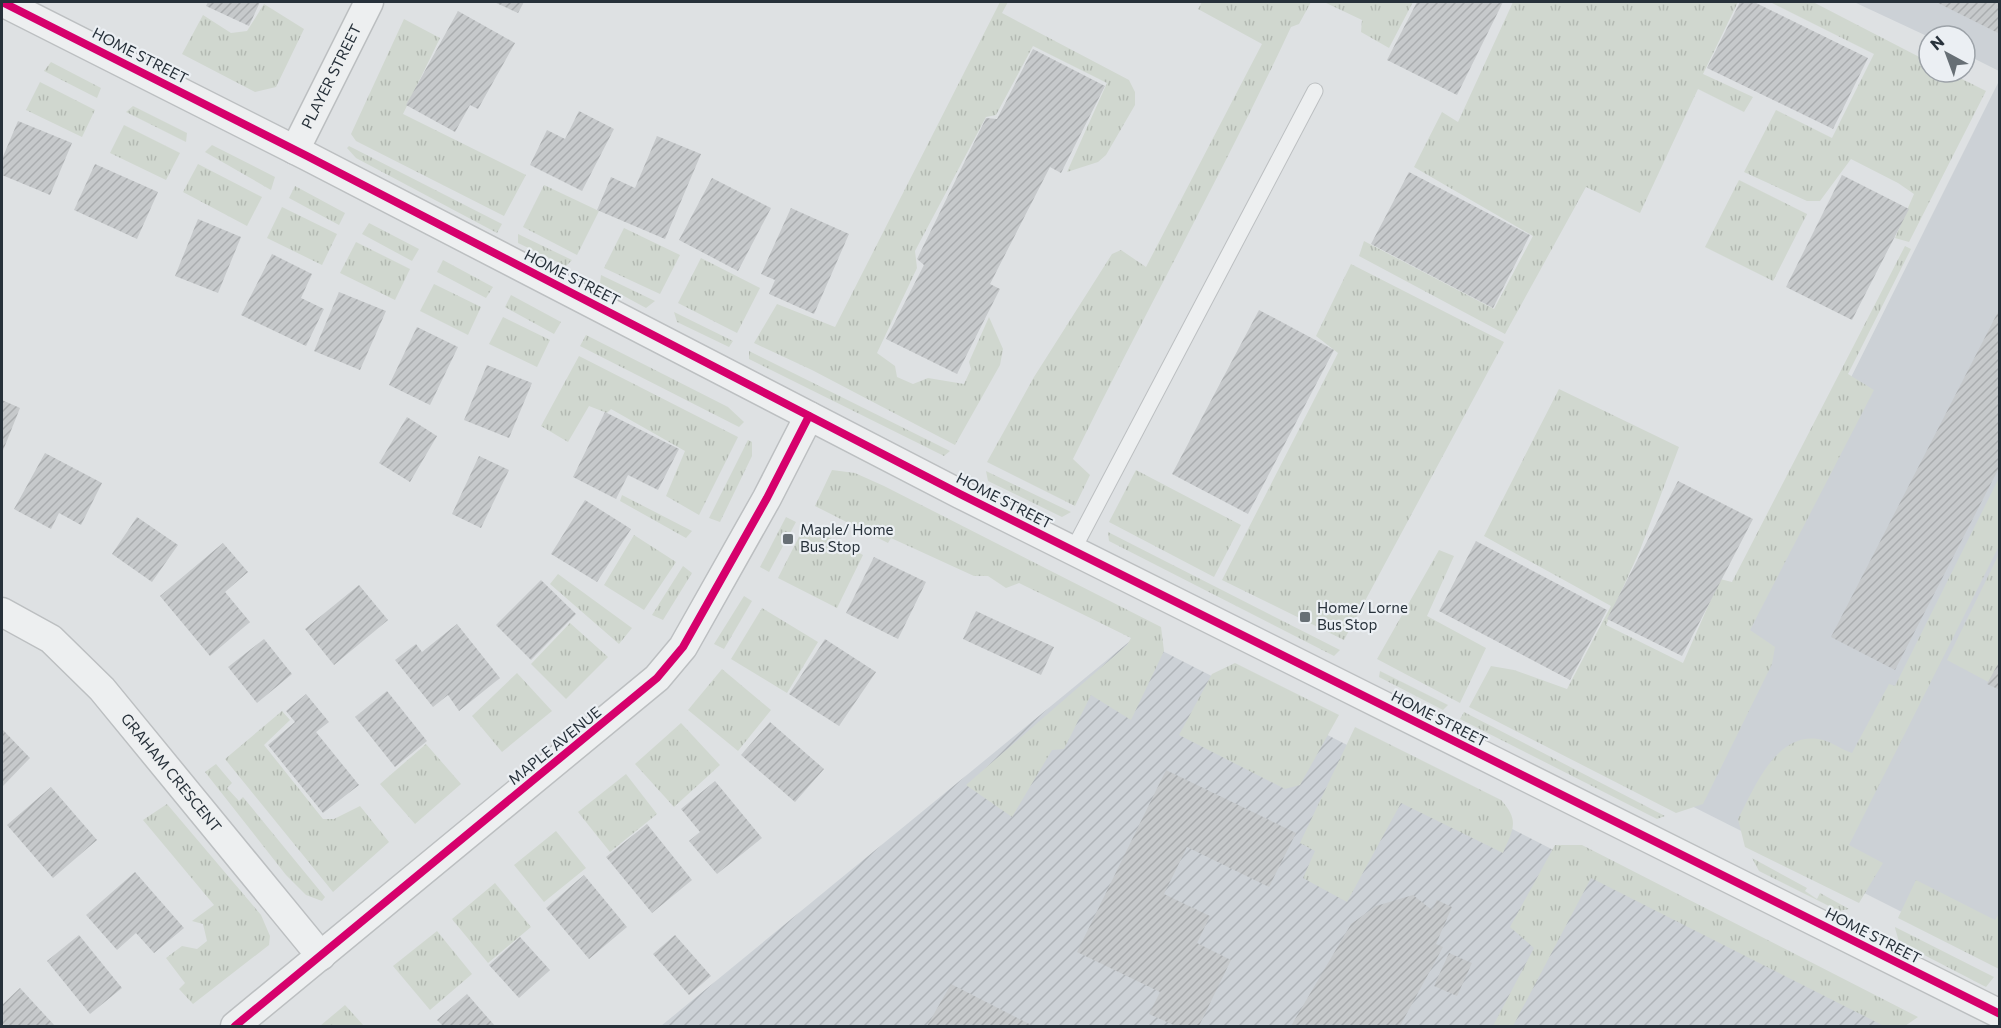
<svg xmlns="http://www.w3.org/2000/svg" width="2001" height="1028" viewBox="0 0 2001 1028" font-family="Commissioner,sans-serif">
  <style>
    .built { fill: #ccd1d6 }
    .industrial { fill: url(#industrial-furrows) }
    .grass { fill: url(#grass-tufts) }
    .building { fill: url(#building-hatch) }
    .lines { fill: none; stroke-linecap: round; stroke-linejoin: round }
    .lane-casing { stroke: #bcbfc1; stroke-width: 17 }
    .street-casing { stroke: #bcbfc1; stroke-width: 31 }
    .lane { stroke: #edeff0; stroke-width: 15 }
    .street { stroke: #edeff0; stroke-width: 28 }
    .cycleway-casing { stroke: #ebeff3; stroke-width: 11 }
    .cycleway { stroke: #d6006c; stroke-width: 8 }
    .poi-dot { fill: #676f75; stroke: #ebeff3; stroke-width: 2 }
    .labels { text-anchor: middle; stroke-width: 4.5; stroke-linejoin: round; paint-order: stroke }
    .street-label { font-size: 15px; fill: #27313a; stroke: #ebeff3 }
    .poi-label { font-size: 15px; fill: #27313a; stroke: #ebeff3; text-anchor: start }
  </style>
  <defs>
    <pattern id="industrial-furrows" width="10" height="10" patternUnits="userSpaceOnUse" patternTransform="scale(1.5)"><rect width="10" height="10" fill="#ccd1d6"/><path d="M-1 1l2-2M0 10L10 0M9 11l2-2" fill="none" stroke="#afb4b8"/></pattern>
    <pattern id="grass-tufts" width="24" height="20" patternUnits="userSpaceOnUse" patternTransform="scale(1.5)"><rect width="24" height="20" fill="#d0d7cf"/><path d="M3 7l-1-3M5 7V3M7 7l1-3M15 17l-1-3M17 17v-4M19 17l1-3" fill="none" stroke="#b3b9b2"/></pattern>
    <pattern id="building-hatch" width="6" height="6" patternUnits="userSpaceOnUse" patternTransform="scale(1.5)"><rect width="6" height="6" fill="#c6c9cb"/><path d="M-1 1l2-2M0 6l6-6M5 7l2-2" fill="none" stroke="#aaadaf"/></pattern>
  </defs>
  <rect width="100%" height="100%" fill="#dee1e3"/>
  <g class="built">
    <path d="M1854 2H1999V71L1965 54V36L1929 37Z"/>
    <path d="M1999 81V961L1648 784Z"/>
  </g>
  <path class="industrial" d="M1135 637 1899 1026H661Z"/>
  <g class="grass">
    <path d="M1000 2H1008L1002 13 1129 80 1135 92V105L1106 155 1098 162 1067 172 1107 83 1033 46 996 115 986 117 915 251 917 268 877 353 895 366 897 377 913 384 928 378 964 384 971 369 969 362 989 317 1003 349 1000 365 955 445 812 370 754 343 777 304 835 327Z"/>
    <path d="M1202 2H1311L1299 24 1291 27C1223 173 1144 314 1073 459L1090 475 1075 506 987 462 1034 377 1112 254 1121 250 1146 267 1262 44 1198 9Z"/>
    <path d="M1324 2H1413L1389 48 1361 32 1362 20Z"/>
    <path d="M1513 2H1738L1703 74 1753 97 1744 112 1698 89 1640 213 1586 187 1505 334 1359 256 1364 241 1494 309 1533 236 1414 167 1442 112 1458 122Z"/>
    <path d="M1770 2H1813L1929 62V72H1948L1986 91 1909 242 1895 238 1914 194 1898 183 1851 159 1820 201H1807L1744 172 1776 110 1832 138 1874 54Z"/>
    <path d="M264 4 304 29 276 87 255 92 182 54 203 15 231 33 247 31Z"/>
    <path d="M404 19 440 38 403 114 526 175 504 216 356 141 351 134Z"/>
    <path d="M51 62 101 88 97 98 44 71Z"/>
    <path d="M40 82 95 110 82 137 26 110Z"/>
    <path d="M133 106 187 133 186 142 126 112Z"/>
    <path d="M124 125 180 153 166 180 110 153Z"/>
    <path d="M212 145 275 177 271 190 205 152Z"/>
    <path d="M349 146 502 224 497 233 356 158 347 148Z"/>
    <path d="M198 164 262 197 247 226 183 192Z"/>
    <path d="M1739 180 1807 214 1773 281 1705 247Z"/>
    <path d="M544 185 599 211 577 255 523 227Z"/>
    <path d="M295 186 345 213 339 225 289 198Z"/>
    <path d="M282 207 337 234 322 265 267 238Z"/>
    <path d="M369 223 419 249 412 261 362 234Z"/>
    <path d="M624 228 680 255 660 294 604 268Z"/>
    <path d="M518 234 572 260 566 266 518 243Z"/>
    <path d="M356 242 410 269 395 300 340 273Z"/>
    <path d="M1905 246 1911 249 1848 374 1874 390 1750 630 1775 647 1772 664 1703 804 1676 813 1469 707 1491 666 1514 670 1567 689 1611 606 1484 536 1559 389 1679 447 1640 550 1606 625 1683 663 1720 579 1732 582Z"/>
    <path d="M701 258 760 288 737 333 678 303Z"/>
    <path d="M443 260 493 287 486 298 437 272Z"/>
    <path d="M1351 264 1504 342 1344 640 1222 580 1338 353 1316 336Z"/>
    <path d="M601 275 655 301 646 308 600 283Z"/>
    <path d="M434 284 481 307 468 335 420 311Z"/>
    <path d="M511 295 561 322 554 334 505 307Z"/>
    <path d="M674 312 733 341 729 347 677 322Z"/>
    <path d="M503 317 550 340 537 367 489 344Z"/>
    <path d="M586 335 728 407 744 422 739 427 580 346Z"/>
    <path d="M749 351 950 451 944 456 749 359Z"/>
    <path d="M579 356 738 437 699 515 666 496 685 451 611 409 607 413 589 406 568 442 541 426Z"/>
    <path d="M748 440 752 442V456L720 522 709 518Z"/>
    <path d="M832 470 855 473 884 486 1161 627 1164 651 1131 720 1091 695 1064 749 1052 750 1012 817 966 785 1127 645 1131 638 1019 583 1006 588 988 576H974L891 538 888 543 815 506Z"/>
    <path d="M1136 470 1241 525 1214 577 1109 522Z"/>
    <path d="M986 471 1071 512 1062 517 988 481Z"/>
    <path d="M1999 478V546L1849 845 1883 863 1859 903 1745 847 1738 819C1754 789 1775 733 1818 739 1829 740 1842 750 1852 753L1889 684 1895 686Z"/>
    <path d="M622 495 692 531 686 538 620 501Z"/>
    <path d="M786 517 796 522 769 572 760 567Z"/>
    <path d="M805 525 863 555 837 608 778 578Z"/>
    <path d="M1108 532 1340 650 1334 656 1109 541Z"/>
    <path d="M634 535 676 562 644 610 604 585Z"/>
    <path d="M1439 550 1454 556 1427 616 1486 648 1460 703 1377 659Z"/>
    <path d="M1999 554V676L1994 685 1947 660Z"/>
    <path d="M683 566 692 573 663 620 652 615Z"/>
    <path d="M558 574 632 628 619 644 550 584Z"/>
    <path d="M744 596 752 601 724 649 714 644Z"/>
    <path d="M762 608 818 642 787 693 731 659Z"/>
    <path d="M570 623 608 657 566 699 531 664Z"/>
    <path d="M1235 663 1339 715 1300 785 1285 789 1179 735 1212 674Z"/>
    <path d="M722 669 771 710 738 751 688 710Z"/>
    <path d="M1380 671 1448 705 1443 710 1379 677Z"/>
    <path d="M517 673 552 711 502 752 472 716Z"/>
    <path d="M282 711 290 720 264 745 323 819H334L360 806 389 842 333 892 225 759Z"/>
    <path d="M1464 712 1665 816 1657 819 1460 719Z"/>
    <path d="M681 723 720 765 674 807 635 764Z"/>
    <path d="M1355 727 1501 800C1520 821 1513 829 1503 853L1401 803 1347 902 1303 878 1315 851 1300 843Z"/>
    <path d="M426 744 461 784 415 824 380 784Z"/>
    <path d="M216 764 232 783 227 788 239 801 243 797 325 897 322 901 306 895 286 875 205 772Z"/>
    <path d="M626 774 657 814 610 852 578 812Z"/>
    <path d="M167 804 261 915 270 936 269 945 193 1004 179 989 185 983 166 958 182 946 197 949 207 941 203 924 192 921 214 905 143 820Z"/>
    <path d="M556 831 586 868 544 902 514 865Z"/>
    <path d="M1555 845H1582L1918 1017 1905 1026H1884L1591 878 1513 1026H1493L1534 948 1510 927Z"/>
    <path d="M1752 858 1807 888 1805 891 1817 899 1820 893 1849 909 1839 911 1759 871Z"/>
    <path d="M1916 880 1995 920 1999 914V969L1898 918Z"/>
    <path d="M495 883 531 927 488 963 452 919Z"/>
    <path d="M1895 928V927L1994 977 1986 987 1899 942Z"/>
    <path d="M437 931 472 974 430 1010 393 966Z"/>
    <path d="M345 1005 364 1026H320Z"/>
  </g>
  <g class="building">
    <path d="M208 2H260L249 26 206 6Z"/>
    <path d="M494 2H524L518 13Z"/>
    <path d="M1417 2H1503L1457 95 1387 60Z"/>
    <path d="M1740 2H1754L1868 58 1833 129 1707 68Z"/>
    <path d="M1936 2H2000V34Z"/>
    <path d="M458 11 515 43 478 109 470 105 455 132 406 105Z"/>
    <path d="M1033 49 1105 86 1061 173 1050 167 990 284 1000 289 957 374 886 339 924 265 917 259 986 118 997 119Z"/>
    <path d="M579 111 614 129 582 191 530 165 547 130 565 139Z"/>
    <path d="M18 121 72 143 50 195 2 175V159Z"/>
    <path d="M657 136 701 154 665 239 597 210 611 177 635 188Z"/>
    <path d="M95 164 158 192 137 239 74 210Z"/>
    <path d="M1409 172 1530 235 1493 308 1371 244Z"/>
    <path d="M1842 175 1909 209 1852 320 1786 287Z"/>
    <path d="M712 178 771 208 738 271 679 240Z"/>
    <path d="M791 208 849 234 814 314 769 294 775 280 761 274Z"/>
    <path d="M198 219 241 237 218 293 175 276Z"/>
    <path d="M272 254 312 274 301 298 324 309 306 346 241 315Z"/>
    <path d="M339 292 386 311 360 370 314 351Z"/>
    <path d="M2000 308V466L1895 670 1831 637Z"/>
    <path d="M1259 310 1334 350 1248 514 1172 474Z"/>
    <path d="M417 327 458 347 430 405 389 385Z"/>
    <path d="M487 365 532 383 509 438 464 420Z"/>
    <path d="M2 400 20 408 2 453Z"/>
    <path d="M605 412 679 449 658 490 628 475 616 499 573 477Z"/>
    <path d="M407 417 437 436 410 482 379 463Z"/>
    <path d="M45 453 102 483 81 525 59 513 51 529 14 509Z"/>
    <path d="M479 456 509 470 481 528 452 514Z"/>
    <path d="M1678 481 1753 519 1682 656 1607 619Z"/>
    <path d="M585 500 631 529 597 582 551 554Z"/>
    <path d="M137 517 178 545 152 582 112 554Z"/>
    <path d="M1476 541 1607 610 1570 680 1439 611Z"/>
    <path d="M223 543 248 572 225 592 250 622 210 656 160 596Z"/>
    <path d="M874 557 926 582 898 639 846 613Z"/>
    <path d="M541 580 576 614 531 660 496 625Z"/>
    <path d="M359 585 388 620 334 665 305 629Z"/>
    <path d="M976 611 1054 647 1041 675 963 639Z"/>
    <path d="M457 624 500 678 459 711 448 695 433 707 395 660 416 644 422 652Z"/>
    <path d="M264 639 292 674 257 703 228 667Z"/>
    <path d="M825 639 876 672 839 726 789 694Z"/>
    <path d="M2000 660V690L1987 684Z"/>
    <path d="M387 691 427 741 395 767 355 717Z"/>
    <path d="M306 694 329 722 316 732 359 785 323 813 268 745 295 722 286 711Z"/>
    <path d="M770 722 824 769 795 802 741 755Z"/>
    <path d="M2 729 30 758 2 787Z"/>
    <path d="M1166 770 1296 833 1269 887 1187 847 1164 894 1210 916 1197 943 1231 960 1199 1026H1176L1149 1014 1160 992 1077 952Z"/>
    <path d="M715 781 762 838 717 874 689 841 700 832 681 809Z"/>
    <path d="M51 787 97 840 53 878 7 825Z"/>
    <path d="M647 824 692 880 652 913 606 857Z"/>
    <path d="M135 872 184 928 154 953 136 933 117 950 86 915Z"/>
    <path d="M584 875 627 927 589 959 546 908Z"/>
    <path d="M1413 895 1432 910 1437 900 1452 907 1436 944 1443 947 1400 1026H1291L1351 924 1376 906Z"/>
    <path d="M79 935 122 988 90 1014 47 961Z"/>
    <path d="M675 935 711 976 689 995 653 954Z"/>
    <path d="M520 937 550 970 519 998 489 965Z"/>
    <path d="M1449 953 1472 963 1457 996 1434 986Z"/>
    <path d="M951 984 1033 1026H927Z"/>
    <path d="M20 988 55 1026H5L2 1023V1005Z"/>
    <path d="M467 994 495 1026H443L437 1020Z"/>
  </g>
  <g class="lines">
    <g class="lane-casing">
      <path id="lane" d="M1073 550 1315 91"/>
    </g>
    <g class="street-casing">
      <g id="street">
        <path d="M2 2 307 156 960 494 2000 1014"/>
        <path id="s1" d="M295 150 369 2"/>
        <path id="s2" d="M2 612 51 639 102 689 321 956"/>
        <path d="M235 1026 657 678 683 647 767 498 809 416"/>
      </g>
    </g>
    <use href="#lane" class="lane"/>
    <use href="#street" class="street"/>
    <g class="cycleway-casing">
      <g id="cycleway">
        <path d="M2 2 307 156 960 494 2000 1014"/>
        <path d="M235 1026 657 678 683 647 767 498 809 416"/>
      </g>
    </g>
    <use href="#cycleway" class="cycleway"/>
  </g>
  <g class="poi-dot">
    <rect x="782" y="533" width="12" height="12" rx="3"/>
    <rect x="1299" y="611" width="12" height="12" rx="3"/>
  </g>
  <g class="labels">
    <g class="street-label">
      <text transform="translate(140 56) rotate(27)" y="5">HOME STREET</text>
      <text dy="5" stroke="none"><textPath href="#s1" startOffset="82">PLAYER STREET</textPath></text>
      <text transform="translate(572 278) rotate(27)" y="5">HOME STREET</text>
      <text transform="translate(1004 501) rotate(27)" y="5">HOME STREET</text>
      <text transform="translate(1439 719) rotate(27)" y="5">HOME STREET</text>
      <text transform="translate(555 746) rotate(-39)" y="5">MAPLE AVENUE</text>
      <text dy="5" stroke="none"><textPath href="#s2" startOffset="236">GRAHAM CRESCENT</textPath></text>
      <text transform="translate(1873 936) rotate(27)" y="5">HOME STREET</text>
    </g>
    <g class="poi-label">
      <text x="800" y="535">Maple/ Home<tspan x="800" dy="17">Bus Stop</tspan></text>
      <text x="1317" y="613">Home/ Lorne<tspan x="1317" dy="17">Bus Stop</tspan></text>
    </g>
  </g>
  <rect width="2001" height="1028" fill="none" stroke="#27313a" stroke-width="6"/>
  <g transform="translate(1947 54) rotate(319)"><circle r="28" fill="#ebeff3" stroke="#9da3a9" stroke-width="1.5"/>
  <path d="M0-4.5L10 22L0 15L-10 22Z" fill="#676f75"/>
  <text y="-9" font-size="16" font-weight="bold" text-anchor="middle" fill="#27313a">N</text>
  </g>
</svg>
